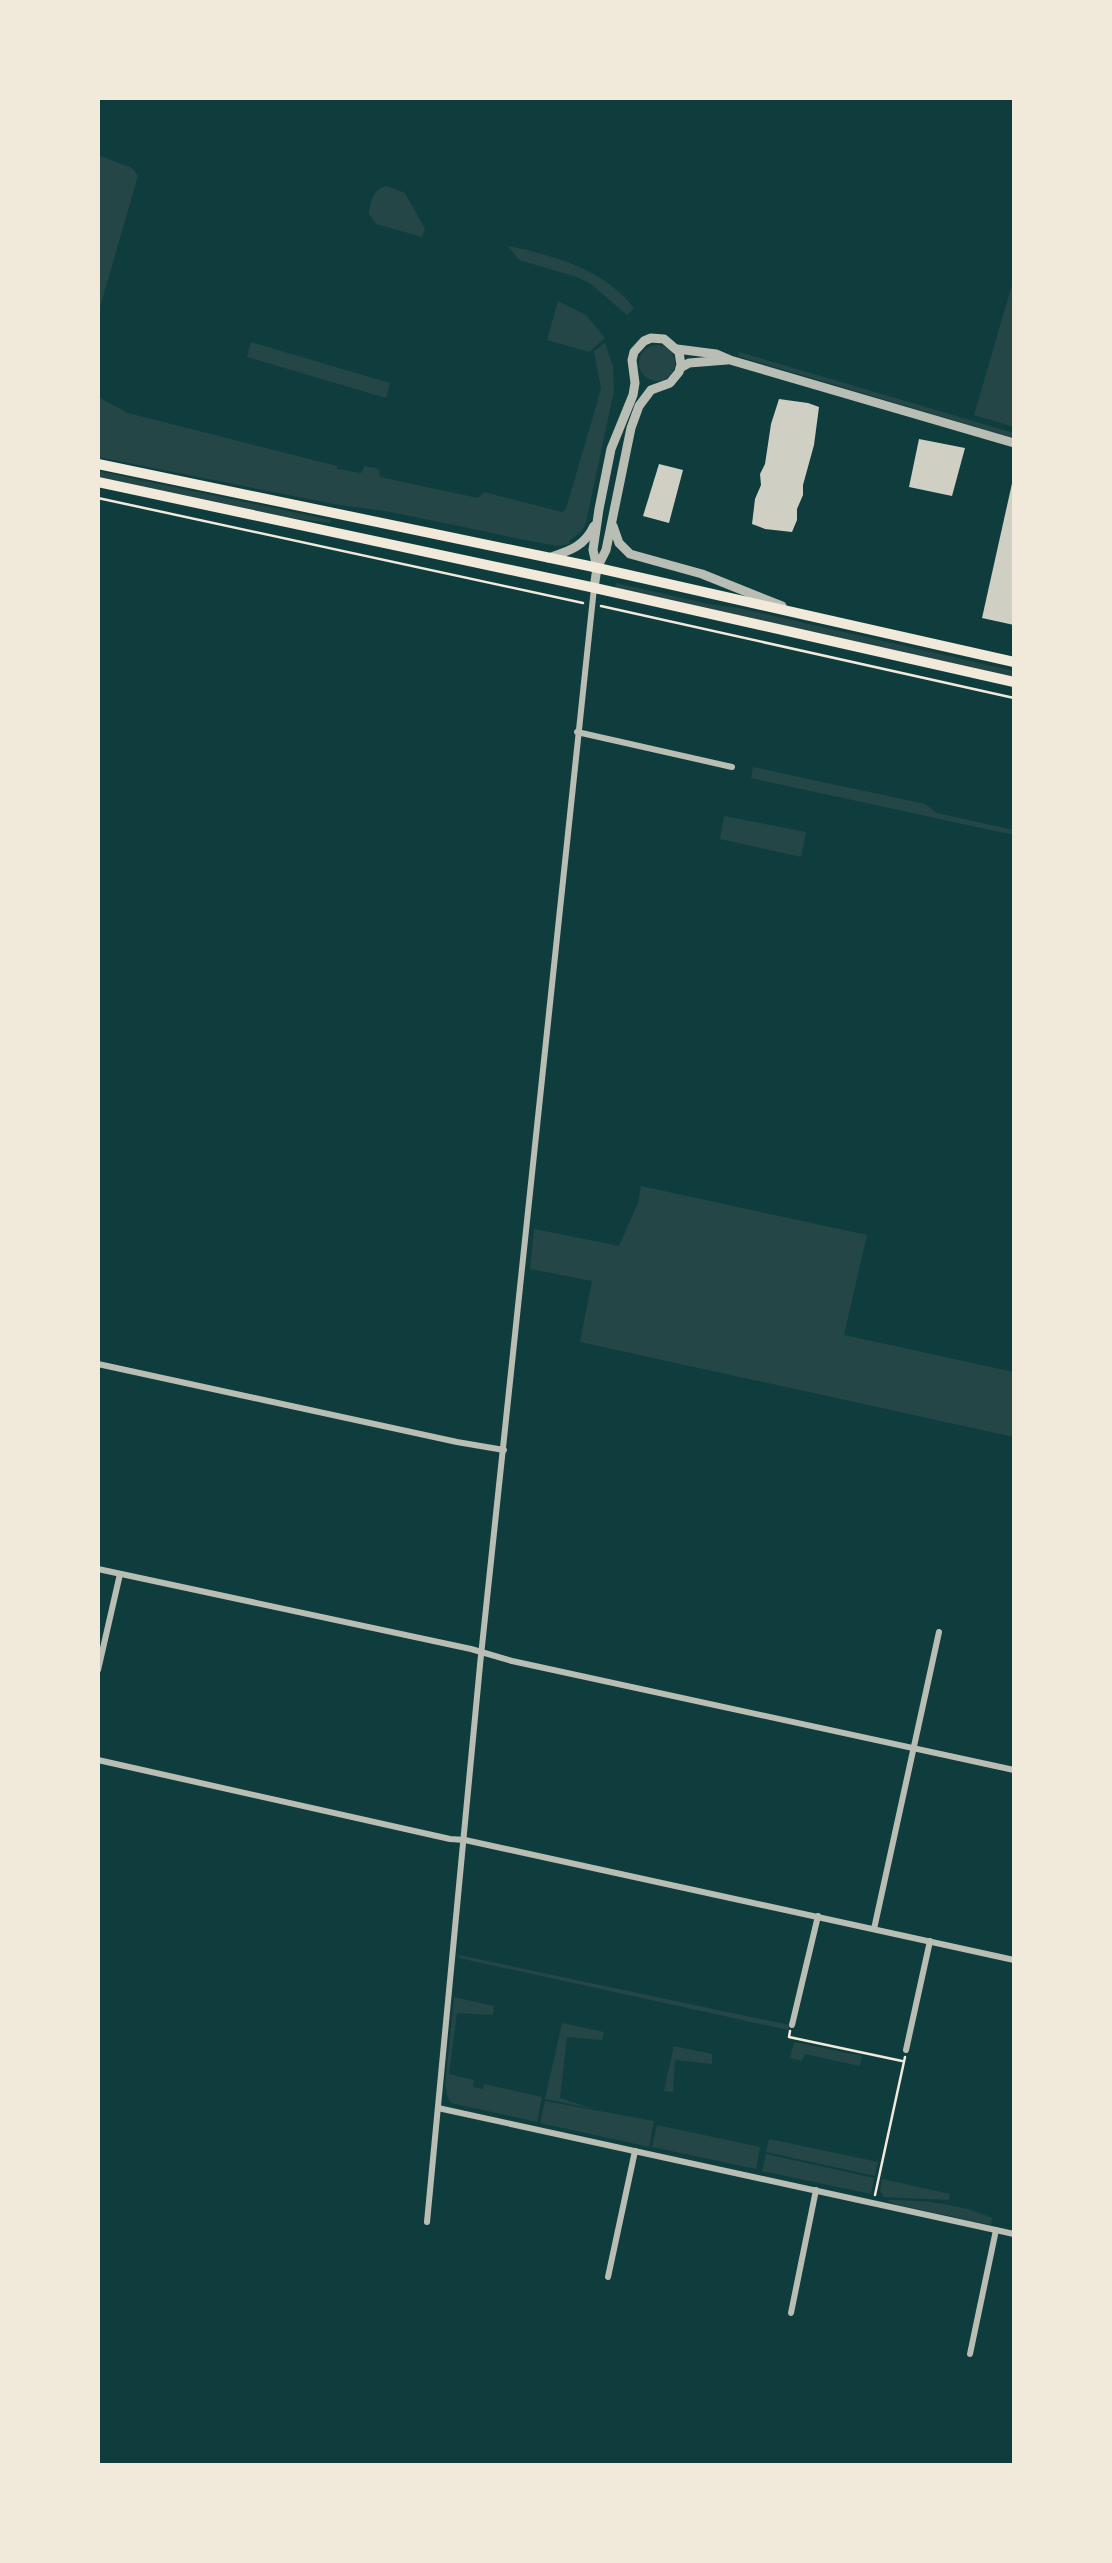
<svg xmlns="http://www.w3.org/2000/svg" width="1112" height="2563" viewBox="0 0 1112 2563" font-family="'Source Serif 4',serif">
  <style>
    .green { fill: #244646 }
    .building { fill: #cfcfc3 }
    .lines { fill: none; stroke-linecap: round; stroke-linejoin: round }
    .path { stroke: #f1e9da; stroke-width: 2.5 }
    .minor { stroke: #b8beb3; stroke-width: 6 }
    .tertiary { stroke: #b8beb3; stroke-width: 9 }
    .primary { stroke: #f1e9da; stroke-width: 10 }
  </style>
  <rect width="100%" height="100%" fill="#0f3d3e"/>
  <g class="green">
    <path d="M98 155 132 168 138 176 98 314Z"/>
    <path d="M387 186 405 193 425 229 422 237 376 224 369 214C371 201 372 189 387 186Z"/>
    <path d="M508 246C556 256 603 269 634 308L627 315 591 284 577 277 519 260Z"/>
    <path d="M1014 278V427L974 415Z"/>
    <path d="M558 301 586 315 605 338 589 352 547 340Z"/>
    <path d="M251 342 390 383 386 398 247 357Z"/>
    <path d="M605 343 613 366 614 391 586 522 582 531 569 541 570 544 558 546 530 541 391 512 333 504 98 457V397L128 413 337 466V469L361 473 365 466 379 469 380 477 478 498 484 492 562 512 566 509 601 389 594 351Z"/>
    <circle cx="657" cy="363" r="18"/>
    <path d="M739 352 1014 433V438L738 356Z"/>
    <path d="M98 471 331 520 330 523 284 517 98 477Z"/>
    <path d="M616 583 709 604 739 608 1014 671V677L615 590Z"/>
    <path d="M753 767 925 804 937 813 1014 830V835L751 778Z"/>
    <path d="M724 816 806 832 801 857 720 839Z"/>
    <path d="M641 1186 867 1235 844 1335 1014 1372V1437L580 1342 592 1281 530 1269 534 1229 619 1246 638 1203Z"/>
    <path d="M459 1955 789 2025 788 2030 459 1958Z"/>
    <path d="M454 1997 494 2006 493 2015 457 2013 449 2074 474 2080 473 2087 483 2089 484 2084 542 2097 537 2122 451 2103 448 2098 445 2086Z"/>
    <path d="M562 2023 604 2032 602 2040 567 2037 560 2098 594 2109 545 2099Z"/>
    <path d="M794 2042 862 2056 860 2066 805 2054 802 2061 790 2058Z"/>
    <path d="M674 2046 712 2054V2064L675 2060 673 2092 664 2091Z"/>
    <path d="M545 2101 654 2121 649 2147 540 2123Z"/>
    <path d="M657 2125 760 2147 756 2169 652 2147Z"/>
    <path d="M769 2139 878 2162 875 2176 766 2152Z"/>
    <path d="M766 2154 874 2178 871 2194 762 2171Z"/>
    <path d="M882 2179 950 2194 949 2200 884 2197 880 2191Z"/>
    <path d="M886 2200C924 2200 957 2203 992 2218L991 2225 895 2204Z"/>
  </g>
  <g class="building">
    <path d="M779 399 808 403 819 407 814 445 803 485V495L797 509V520L792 532 765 529 752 524 755 499 761 485 760 474 765 464 771 424Z"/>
    <path d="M919 439 965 448 952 496 909 487Z"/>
    <path d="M659 464 683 470 669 523 643 516Z"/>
    <path d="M1013 479H1014V625L982 618Z"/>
  </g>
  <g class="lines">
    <g class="path">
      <path d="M98 498 583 603"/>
      <path d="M601 606 1014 698"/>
      <path d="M790 2031 789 2037 902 2061"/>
      <path d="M875 2195 905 2057"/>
    </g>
    <g class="minor">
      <path d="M577 732 732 767"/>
      <path d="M98 1364 457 1442 504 1450"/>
      <path d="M98 1569 471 1649 512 1661 1014 1770"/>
      <path d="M98 1670 120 1574"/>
      <path d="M98 1760 450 1839 465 1840 1014 1960"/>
      <path d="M874 1929 939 1632"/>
      <path d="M792 2025 818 1916"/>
      <path d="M906 2050 930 1941"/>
      <path d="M438 2108 1014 2234"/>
      <path d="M427 2222 480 1665 594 588"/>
      <path d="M608 2277 635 2151"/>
      <path d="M791 2313 816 2190"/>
      <path d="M970 2354 996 2230"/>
    </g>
    <g class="tertiary">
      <path d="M677 349 716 354 730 360 1014 443"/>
      <path d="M680 368 689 363 727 360"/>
      <path d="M613 526 619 543 630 554 702 574 782 606"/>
      <path d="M548 558C569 551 584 547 594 526"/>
      <path d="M594 588 597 568 606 550 631 428 639 406 651 390 670 383 679 372 681 365 679 352 664 339 651 338 644 341 634 352 632 360 635 383 633 395 611 449 599 509 593 550 597 568"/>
    </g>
    <g class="primary">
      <path d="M98 464 589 566 1014 662"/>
      <path d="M98 482 586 586 1014 682"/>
    </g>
  </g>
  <rect width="1112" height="2563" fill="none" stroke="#f1e9da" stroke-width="200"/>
</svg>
